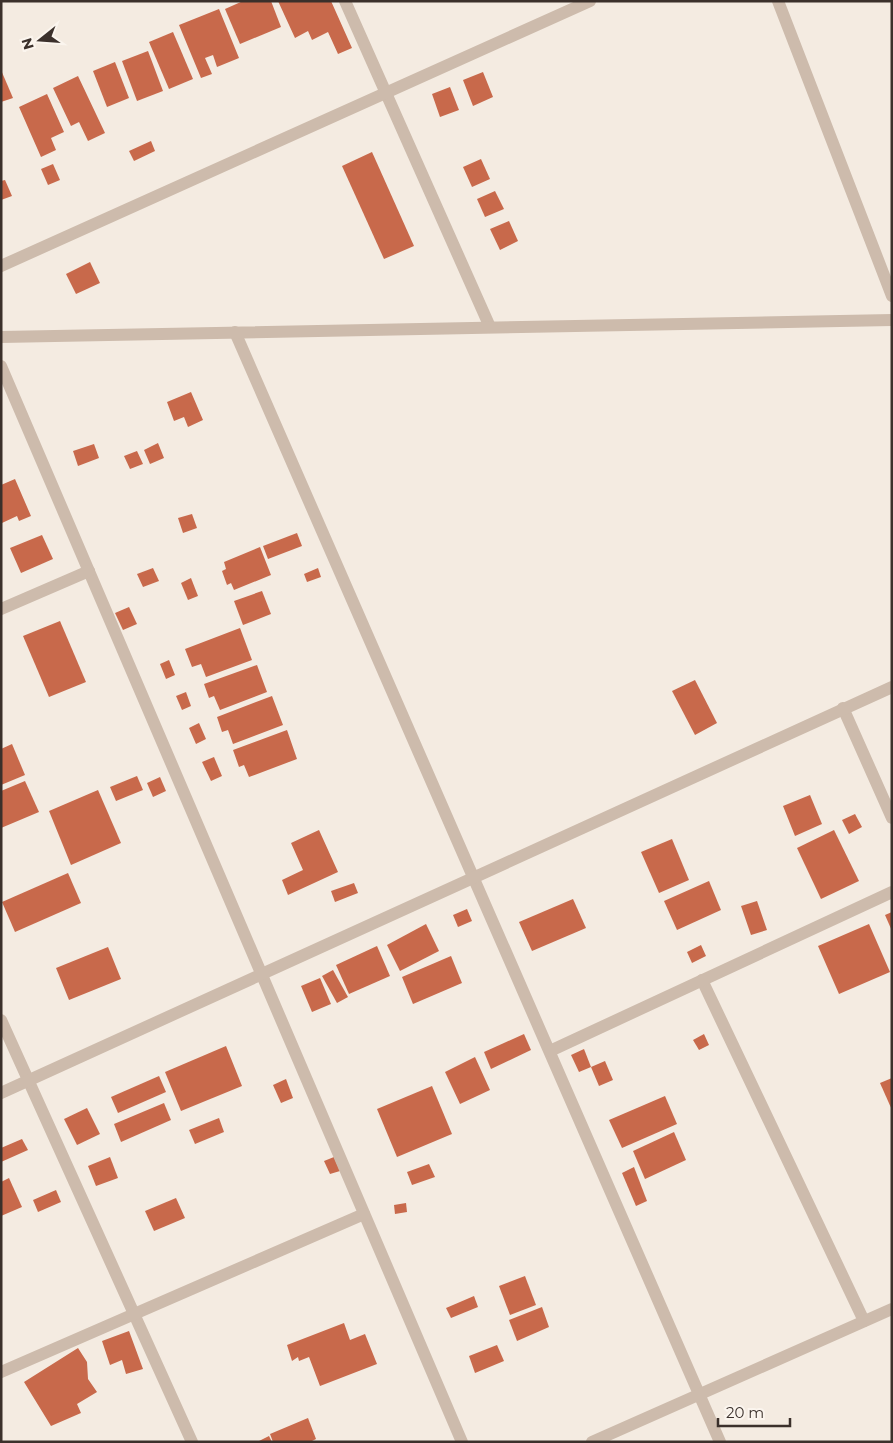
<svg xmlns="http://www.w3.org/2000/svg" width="893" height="1443" viewBox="0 0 893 1443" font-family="Montserrat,sans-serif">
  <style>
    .building { fill: #c8694b }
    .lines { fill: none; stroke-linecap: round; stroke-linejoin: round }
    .minor { stroke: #cdbbac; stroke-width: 12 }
  </style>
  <rect width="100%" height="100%" fill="#f4ebe1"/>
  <g class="building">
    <path d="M243 1H271L281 27 240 44 225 9Z"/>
    <path d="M278 1H331L352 48 338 54 328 32 312 40 308 31 295 38Z"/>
    <path d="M219 9 239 58 217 67 213 55 205 58 212 74 201 78 179 25Z"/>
    <path d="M173 32 193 79 169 89 149 42Z"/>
    <path d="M148 51 163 91 137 101 122 61Z"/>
    <path d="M115 62 129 98 107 107 93 71Z"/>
    <path d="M1 70 13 98 1 102Z"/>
    <path d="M483 72 493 97 473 106 463 80Z"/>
    <path d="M78 76 105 133 88 141 79 122 71 126 53 88Z"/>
    <path d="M450 87 459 110 440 117 432 94Z"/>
    <path d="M47 94 64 132 51 138 56 150 41 157 19 107Z"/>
    <path d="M151 141 155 151 134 161 129 151Z"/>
    <path d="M372 152 414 246 384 259 342 166Z"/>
    <path d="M481 159 490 179 472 187 463 167Z"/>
    <path d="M53 164 60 180 48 185 41 169Z"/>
    <path d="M5 180 12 196 1 200V181Z"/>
    <path d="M495 191 504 209 485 217 477 199Z"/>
    <path d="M509 221 518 241 500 250 490 229Z"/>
    <path d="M90 262 100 283 76 294 66 274Z"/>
    <path d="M191 392 203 420 188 427 184 417 174 421 167 402Z"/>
    <path d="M158 443 164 458 150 464 144 450Z"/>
    <path d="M94 444 99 458 78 466 73 451Z"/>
    <path d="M137 451 143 464 130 469 124 456Z"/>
    <path d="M15 479 31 516 19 521 17 516 2 523 1 485Z"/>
    <path d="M192 514 197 528 183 533 178 518Z"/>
    <path d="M297 533 302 546 268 559 263 546Z"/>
    <path d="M42 535 53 559 21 573 10 548Z"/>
    <path d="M260 547 271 575 234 590 231 583 227 585 222 571 226 569 224 562Z"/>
    <path d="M153 568 159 581 143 587 137 574Z"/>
    <path d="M318 568 321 577 307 582 304 574Z"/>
    <path d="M191 578 198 596 188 600 181 583Z"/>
    <path d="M262 591 271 614 243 625 234 601Z"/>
    <path d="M129 607 137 624 123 630 115 613Z"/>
    <path d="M60 621 86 682 49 697 23 636Z"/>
    <path d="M240 628 252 660 206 677 201 664 192 667 185 649Z"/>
    <path d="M169 660 175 675 166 679 160 664Z"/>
    <path d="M257 665 267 692 220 710 214 696 209 698 204 684Z"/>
    <path d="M695 680 717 723 695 735 672 691Z"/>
    <path d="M186 692 191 706 182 710 176 696Z"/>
    <path d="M272 696 283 725 233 744 228 730 222 732 217 717Z"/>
    <path d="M199 723 206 739 196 744 189 728Z"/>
    <path d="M287 730 297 759 249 777 244 765 239 767 233 750Z"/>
    <path d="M12 744 25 775 1 785V749Z"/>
    <path d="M214 757 222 776 211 781 202 762Z"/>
    <path d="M137 776 143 790 116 801 110 787Z"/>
    <path d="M160 777 166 791 153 797 147 783Z"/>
    <path d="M25 781 39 812 1 828V791Z"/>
    <path d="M98 790 121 843 71 865 49 811Z"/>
    <path d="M810 795 822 824 795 836 783 806Z"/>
    <path d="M855 814 862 827 849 834 842 820Z"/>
    <path d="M319 830 338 872 288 895 282 880 303 870 291 843Z"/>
    <path d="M834 830 859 881 821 899 797 848Z"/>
    <path d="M672 839 689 880 659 893 641 852Z"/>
    <path d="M68 873 81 903 15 932 2 902Z"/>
    <path d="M709 881 721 910 677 930 664 901Z"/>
    <path d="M354 883 358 893 335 902 331 891Z"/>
    <path d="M573 899 586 928 532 951 519 922Z"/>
    <path d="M757 901 767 930 751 935 741 906Z"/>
    <path d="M467 909 472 921 458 927 453 915Z"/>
    <path d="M892 912V931L885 915Z"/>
    <path d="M426 924 439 951 400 971 387 945Z"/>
    <path d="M869 924 890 972 839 994 818 946Z"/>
    <path d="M701 945 706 956 692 963 687 952Z"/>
    <path d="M377 946 390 976 349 994 336 965Z"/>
    <path d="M108 947 121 979 69 1000 56 968Z"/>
    <path d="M451 956 462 983 413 1004 402 977Z"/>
    <path d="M333 970 348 997 337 1003 322 976Z"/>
    <path d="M320 978 331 1004 312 1012 301 986Z"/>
    <path d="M524 1034 531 1050 491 1069 484 1052Z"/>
    <path d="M704 1034 709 1045 699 1050 693 1040Z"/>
    <path d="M226 1046 242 1086 181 1111 165 1072Z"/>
    <path d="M584 1049 591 1067 579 1072 571 1055Z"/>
    <path d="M475 1057 490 1090 460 1104 445 1072Z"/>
    <path d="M605 1061 613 1080 599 1086 591 1067Z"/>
    <path d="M159 1076 166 1092 118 1113 111 1097Z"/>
    <path d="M892 1078V1110L880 1083Z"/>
    <path d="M286 1079 293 1098 281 1103 273 1085Z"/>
    <path d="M432 1086 452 1134 397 1157 377 1109Z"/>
    <path d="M665 1096 677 1124 622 1148 609 1120Z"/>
    <path d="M164 1103 171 1120 121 1142 114 1124Z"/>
    <path d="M87 1108 100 1134 77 1145 64 1119Z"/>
    <path d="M219 1118 224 1132 195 1144 189 1130Z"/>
    <path d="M674 1132 686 1160 645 1179 633 1151Z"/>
    <path d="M22 1139 28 1150 1 1162V1148Z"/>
    <path d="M110 1157 118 1178 96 1186 88 1166Z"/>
    <path d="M334 1157 340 1171 330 1174 324 1161Z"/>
    <path d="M429 1164 435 1177 412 1185 407 1172Z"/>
    <path d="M634 1167 647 1201 636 1206 622 1173Z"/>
    <path d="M9 1178 22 1207 1 1216V1182Z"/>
    <path d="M56 1190 61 1202 38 1212 33 1200Z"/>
    <path d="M176 1198 185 1218 154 1231 145 1211Z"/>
    <path d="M406 1203 407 1212 395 1214 394 1205Z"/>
    <path d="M525 1276 536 1305 510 1315 499 1286Z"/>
    <path d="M474 1296 478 1307 451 1318 446 1308Z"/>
    <path d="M542 1307 549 1327 517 1341 509 1320Z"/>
    <path d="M344 1323 350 1340 365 1334 377 1364 320 1386 309 1357 299 1361 298 1357 292 1361 287 1345Z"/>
    <path d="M129 1331 143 1369 126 1374 122 1360 110 1365 102 1341Z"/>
    <path d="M497 1345 504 1361 475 1373 469 1356Z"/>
    <path d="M78 1348 87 1362 88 1379 97 1392 77 1404 81 1413 51 1426 24 1382Z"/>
    <path d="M308 1418 316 1439 310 1442H273L270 1434Z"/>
    <path d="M269 1436 272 1442H257Z"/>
  </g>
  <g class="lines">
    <g class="minor">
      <path d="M345 1 490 327"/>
      <path d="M778 1 892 296"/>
      <path d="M1 266 590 1"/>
      <path d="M235 332 720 1442"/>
      <path d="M1 337 892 320"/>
      <path d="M1 366 462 1442"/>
      <path d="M1 609 89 571"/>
      <path d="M843 708 892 818"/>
      <path d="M702 980 864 1321"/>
      <path d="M1 1020 192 1442"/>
      <path d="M550 1051 892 892"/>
      <path d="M1 1093 892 687"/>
      <path d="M1 1372 364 1214"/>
      <path d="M592 1442 892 1309"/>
    </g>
  </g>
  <rect width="893" height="1443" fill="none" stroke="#3b302b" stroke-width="5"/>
  <g transform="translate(40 40) rotate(253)" stroke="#fbf5ee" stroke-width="4" paint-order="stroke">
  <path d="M0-4L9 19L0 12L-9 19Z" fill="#3b302b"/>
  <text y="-8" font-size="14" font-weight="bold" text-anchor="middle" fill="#3b302b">N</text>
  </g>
  <path d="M718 1418v8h72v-8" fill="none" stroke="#3b302b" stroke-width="2.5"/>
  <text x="726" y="1418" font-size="15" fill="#3b302b" stroke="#fbf5ee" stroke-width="4" paint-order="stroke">20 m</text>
</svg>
